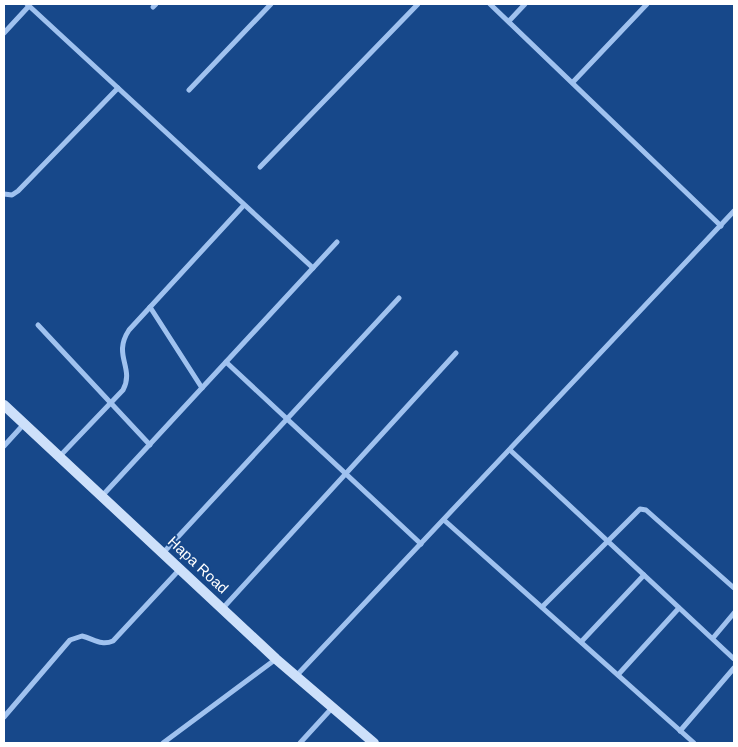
<svg xmlns="http://www.w3.org/2000/svg" width="738" height="747" viewBox="0 0 738 747" font-family="Helvetica,sans-serif">
  <style>
    .lines { fill: none; stroke-linecap: round; stroke-linejoin: round }
    .street { stroke: #a0c2ef; stroke-width: 5 }
    .secondary { stroke: #cde0fa; stroke-width: 10 }
    .labels { text-anchor: middle; stroke-width: 4; stroke-linejoin: round; paint-order: stroke }
    .street-label { font-size: 15px; fill: #fff; stroke: #17488a }
  </style>
  <rect width="100%" height="100%" fill="#17488a"/>
  <g class="lines">
    <g class="street">
      <path d="M27 4 313 268"/>
      <path d="M490 4 721 226"/>
      <path d="M153 7 156 4"/>
      <path d="M509 21 525 4"/>
      <path d="M4 33 29 6"/>
      <path d="M573 82 647 4"/>
      <path d="M189 90 271 4"/>
      <path d="M260 167 418 4"/>
      <path d="M4 194 12 195 18 191 118 88"/>
      <path d="M150 307 202 388"/>
      <path d="M38 325 150 445"/>
      <path d="M226 362 421 544"/>
      <path d="M4 446 24 424"/>
      <path d="M510 450 734 659"/>
      <path d="M59 457 123 390C135 367 112 356 129 330L244 205"/>
      <path d="M102 496 337 242"/>
      <path d="M444 520 694 743"/>
      <path d="M163 553 399 298"/>
      <path d="M542 607 640 509 646 510 734 588"/>
      <path d="M223 608 456 353"/>
      <path d="M713 638 734 613"/>
      <path d="M581 642 644 575"/>
      <path d="M618 675 679 608"/>
      <path d="M296 676 734 211"/>
      <path d="M4 717 70 640 82 636C94 639 101 646 113 641L180 569"/>
      <path d="M680 731 734 668"/>
      <path d="M163 743 276 659"/>
      <path d="M300 743 332 708"/>
    </g>
    <path class="secondary" d="M4 405 276 659 374 743"/>
  </g>
  <g class="labels">
    <g class="street-label">
      <text transform="translate(198 565) rotate(43)" y="5">Hapa Road</text>
    </g>
  </g>
  <rect width="738" height="747" fill="none" stroke="#ffffff" stroke-width="10"/>
</svg>
